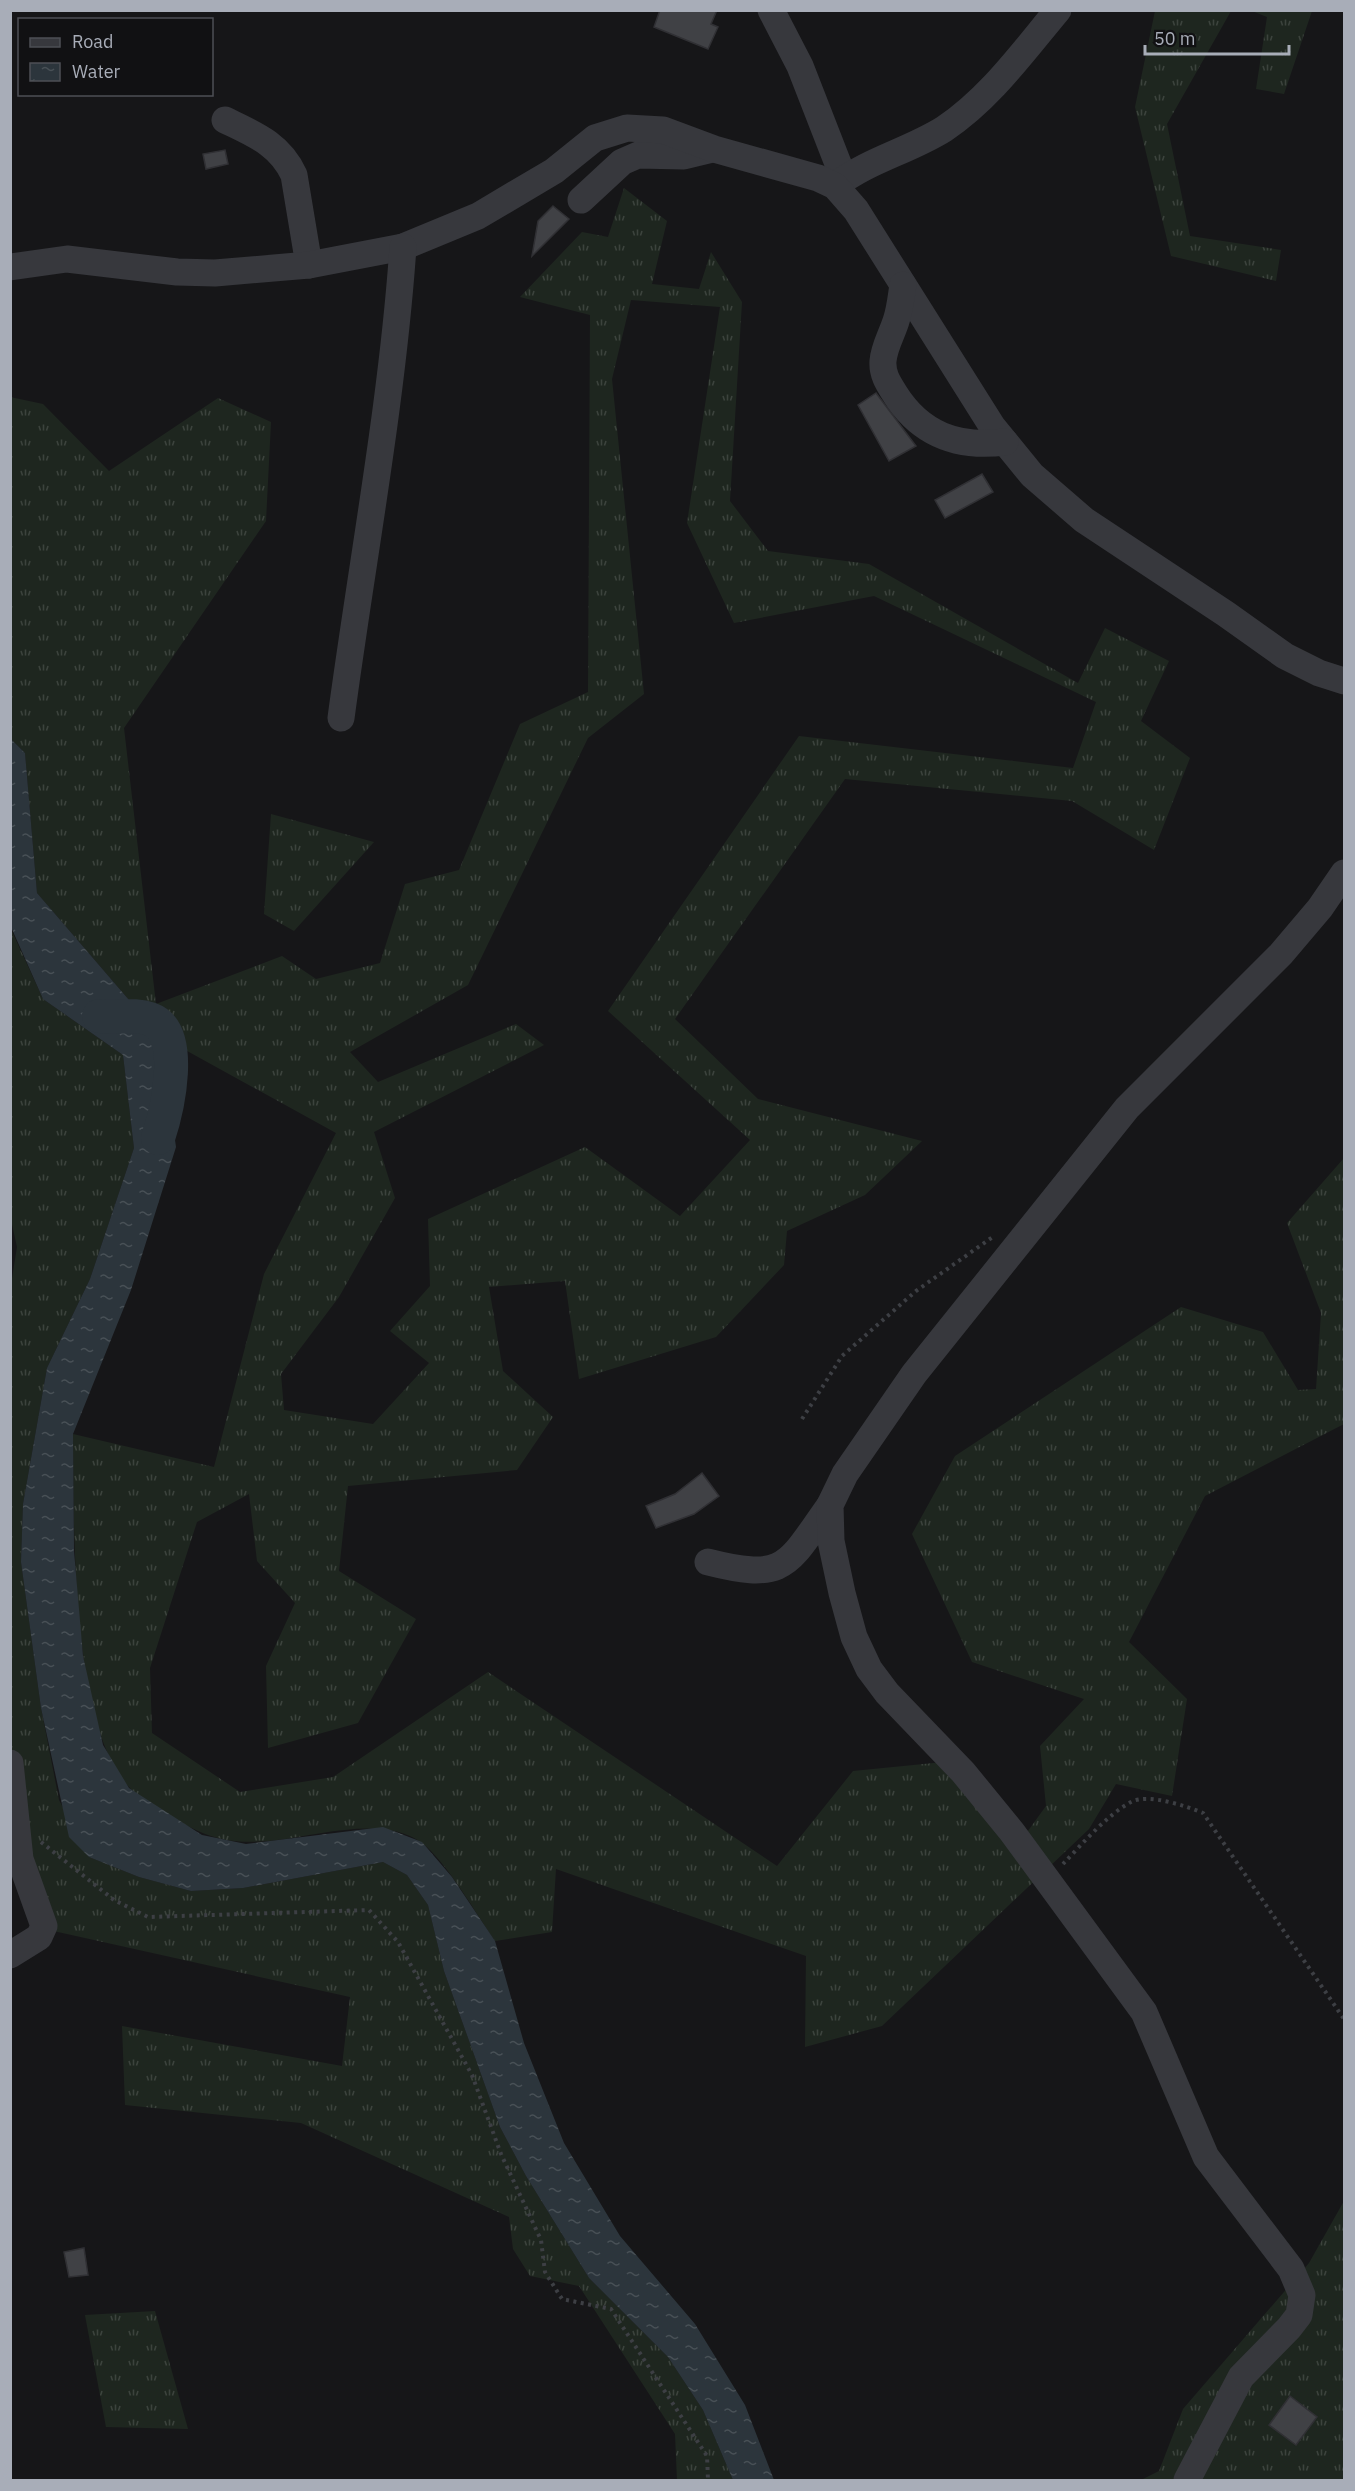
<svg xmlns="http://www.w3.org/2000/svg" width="1355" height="2491" viewBox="0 0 1355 2491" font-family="'IBM Plex Sans',sans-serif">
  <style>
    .grass { fill: url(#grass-tufts); fill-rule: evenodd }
    .water { fill: url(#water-ripples) }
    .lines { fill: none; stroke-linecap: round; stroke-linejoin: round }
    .river { stroke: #2c353c; stroke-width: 34 }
    .building { fill: #404145; stroke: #303034; stroke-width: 1.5 }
    .path { stroke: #3d3f44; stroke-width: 4; stroke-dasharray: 3 4.5; stroke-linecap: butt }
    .minor { stroke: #37383d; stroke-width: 27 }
  </style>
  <defs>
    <pattern id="grass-tufts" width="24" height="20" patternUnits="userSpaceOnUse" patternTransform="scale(1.5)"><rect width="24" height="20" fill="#1e261f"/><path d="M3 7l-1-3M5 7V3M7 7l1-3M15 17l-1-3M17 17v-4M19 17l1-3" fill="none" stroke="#3c433d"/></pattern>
    <pattern id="water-ripples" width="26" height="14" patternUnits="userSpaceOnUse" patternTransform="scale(1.5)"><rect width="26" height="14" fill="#2c353c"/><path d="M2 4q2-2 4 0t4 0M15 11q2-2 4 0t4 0" fill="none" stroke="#485056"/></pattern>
  </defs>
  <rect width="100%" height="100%" fill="#161618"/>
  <g class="grass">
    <path d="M1155 11H1231L1167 124 1190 236 1281 250 1276 281 1171 256 1135 107Z"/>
    <path d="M1252 11H1312L1284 94 1256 89 1267 17Z"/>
    <path d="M624 188 667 221 652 284 699 289 711 252 742 302 730 501 768 551 869 564 1078 683 1105 628 1169 661 1141 721 1190 758 1154 850 1072 801 845 779 675 1019 758 1099 922 1141 865 1195 787 1231 784 1265 716 1337 579 1379 565 1281 489 1287 503 1371 553 1417 517 1470 348 1486 339 1571 416 1619 358 1723 268 1748 266 1666 295 1603 257 1561 249 1494 197 1522 150 1668 152 1733 240 1792 333 1777 488 1672 777 1866 853 1771 964 1760 1025 1835 1046 1806 1040 1746 1084 1699 972 1662 912 1534 955 1456 1181 1307 1263 1332 1298 1390 1316 1389 1321 1313 1287 1223 1344 1158V1424L1205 1496 1129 1642 1187 1699 1172 1796 1116 1784 1089 1829 882 2026 805 2047 806 1956 556 1869 552 1932 495 1941C477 1915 446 1861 422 1843 386 1815 319 1835 277 1840 233 1845 211 1840 173 1818 159 1809 140 1800 129 1787 70 1723 74 1521 73 1434L214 1467 264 1274 336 1133 160 1036 37 893 25 753 11 739 10 397 43 404 109 471 218 398 271 422 266 521 124 728 156 1004 282 956 316 979 380 963 405 884 459 870 520 724 588 692 590 315 520 297 582 232 608 237ZM631 300 720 307 687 523 734 623 874 596 1096 702 1073 768 799 736 608 1011 750 1140 680 1216 585 1147 428 1219 430 1286 390 1331 429 1363 373 1424 284 1410 281 1374 339 1297 395 1198 374 1132 544 1045 516 1024 378 1082 350 1052 468 985 588 738 644 694 612 379Z"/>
    <path d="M271 814 374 842 294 931 264 914Z"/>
    <path d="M10 927 43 999 123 1055 134 1148 90 1279 47 1368 23 1504 21 1562 41 1708 59 1800 89 1857 139 1877 191 1891 243 1888 383 1862 407 1875 428 1905 444 1971 500 2127 526 2176 589 2278 668 2357 703 2410 733 2480H677L675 2434 579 2286 530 2276 513 2249 509 2217 301 2123 125 2105 122 2026 342 2066 350 1997 49 1930 26 1867 10 1733V1291L17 1247 10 1215Z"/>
    <path d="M1344 2201V2480H1141L1159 2471 1183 2409 1309 2263Z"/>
    <path d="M155 2311 188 2429 106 2427 85 2315Z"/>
  </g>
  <path class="water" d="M11 739 25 753 37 893 160 1036 176 1147 131 1290 73 1434 74 1551 83 1656 103 1745 129 1788 202 1835 246 1844 383 1827 422 1842 452 1877 495 1941 524 2043 564 2143 620 2236 695 2324 745 2405 774 2480H733L703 2410 668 2357 589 2278 526 2176 500 2127 444 1971 428 1905 407 1875 383 1862 243 1888 191 1891 139 1877 89 1857 69 1837 41 1708 21 1562 23 1504 47 1368 90 1279 134 1148 123 1055 43 999 11 927Z"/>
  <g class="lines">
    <path class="river" d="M99 1016C116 1019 133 1013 150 1019 186 1032 167 1111 158 1138"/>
  </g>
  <g class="building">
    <path d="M660 10H717L711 24 718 27 708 49 654 27Z"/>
    <path d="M225 150 228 164 206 169 203 154Z"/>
    <path d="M553 206 569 219 532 256 538 221Z"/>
    <path d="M876 393 916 446 889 461 858 405Z"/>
    <path d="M982 474 993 492 945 518 935 500Z"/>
    <path d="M702 1473 719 1496 694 1514 656 1528 646 1506 675 1494Z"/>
    <path d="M84 2248 88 2275 69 2277 64 2252Z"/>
    <path d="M1290 2396 1317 2417 1296 2445 1269 2425Z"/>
  </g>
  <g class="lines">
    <g class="path">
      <path d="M802 1419 842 1356 916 1291 994 1236"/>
      <path d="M41 1842 114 1900 148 1917 369 1910 398 1942 472 2075 501 2154 541 2240 545 2272 562 2299 611 2309 707 2456 708 2480"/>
      <path d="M1063 1864C1082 1844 1107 1815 1131 1802 1148 1793 1186 1806 1203 1813L1344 2019"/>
    </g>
    <g class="minor">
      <path d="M771 10 800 66 844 179"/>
      <path d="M225 120C254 134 280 144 294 175L309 265"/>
      <path d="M835 186C868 160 909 151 944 129 990 98 1022 53 1058 10"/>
      <path d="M581 200 622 162 638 155 684 156 713 149"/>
      <path d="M10 267 67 259 177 272 215 273 309 265 403 247 478 216 554 171 595 138 627 128 663 130 714 149 818 178 835 186 856 210 992 426 1032 475 1084 520 1226 614 1285 656 1319 673 1344 681"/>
      <path d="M903 285C901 297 900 310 896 321 892 334 884 347 883 361 882 374 888 383 895 394 921 435 958 448 1005 442"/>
      <path d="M341 718C362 561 392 405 403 247"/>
      <path d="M708 1562C787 1582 787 1565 830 1505"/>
      <path d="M10 1763 20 1859 44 1926 39 1937 10 1955"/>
      <path d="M1187 2480 1241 2377 1289 2328 1299 2315 1302 2295 1291 2269 1206 2157 1144 2012 1012 1832 963 1772 887 1693 869 1669 854 1637 842 1593 831 1541 830 1505 845 1474 914 1374 1127 1108 1281 954 1320 908 1344 873"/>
    </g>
  </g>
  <rect width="1355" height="2491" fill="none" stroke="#a8adb8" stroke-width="24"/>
  <rect x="18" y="18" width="195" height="78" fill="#111113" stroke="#4d4f55" stroke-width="1.5"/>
  <rect x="30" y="38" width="30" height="9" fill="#37383d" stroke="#4d4f55" stroke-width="1.5"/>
  <text x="72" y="48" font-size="18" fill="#a8adb8">Road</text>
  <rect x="30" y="63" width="30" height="18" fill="url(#water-ripples)" stroke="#4d4f55" stroke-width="1.5"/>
  <text x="72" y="78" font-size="18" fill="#a8adb8">Water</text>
  <path d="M1145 45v9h144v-9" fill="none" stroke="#a8adb8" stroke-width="3"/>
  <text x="1154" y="45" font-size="18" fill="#a8adb8" stroke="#111113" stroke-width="4.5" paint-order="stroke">50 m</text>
</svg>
